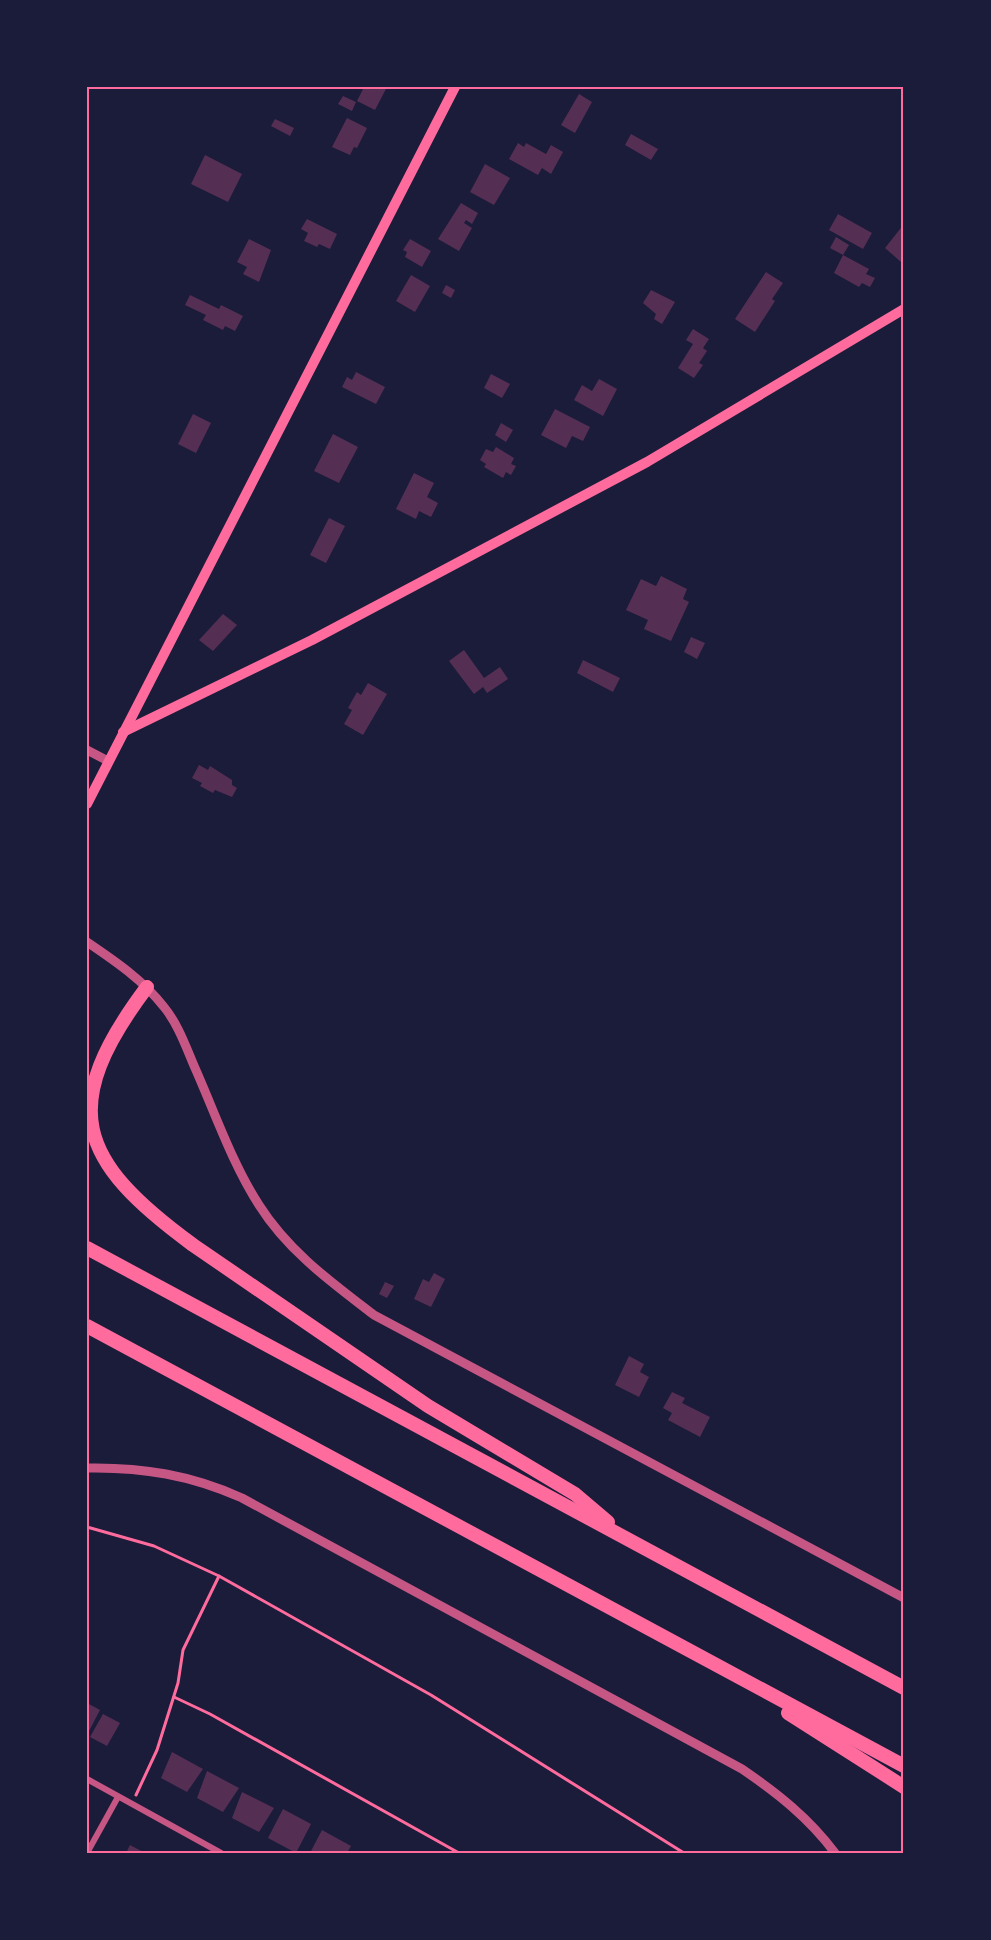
<svg xmlns="http://www.w3.org/2000/svg" width="991" height="1940" viewBox="0 0 991 1940" font-family="'Noto Sans',sans-serif">
  <style>
    .building { fill: #542f53 }
    .lines { fill: none; stroke-linecap: round; stroke-linejoin: round }
    .path { stroke: #ff6b9d; stroke-width: 3 }
    .minor { stroke: #c65784; stroke-width: 6 }
    .tertiary { stroke: #c65784; stroke-width: 9 }
    .secondary { stroke: #ff6b9d; stroke-width: 10 }
    .motorway { stroke: #ff6b9d; stroke-width: 14 }
    .neatline { fill: none; stroke: #ff6b9d; stroke-width: 2 }
  </style>
  <rect width="100%" height="100%" fill="#1b1b3a"/>
  <g class="building">
    <path d="M359 87H387L375 110 357 101 363 89Z"/>
    <path d="M579 94 592 102 575 133 561 125Z"/>
    <path d="M343 96 356 102 352 111 338 104Z"/>
    <path d="M347 118 367 128 357 148 354 147 350 155 332 147Z"/>
    <path d="M275 119 294 128 290 136 271 126Z"/>
    <path d="M631 134 658 149 651 160 625 145Z"/>
    <path d="M518 143 524 147 526 143 546 154 551 145 563 152 551 174 542 168 538 175 509 159Z"/>
    <path d="M205 155 242 174 228 202 191 184Z"/>
    <path d="M485 164 510 178 494 205 470 192Z"/>
    <path d="M461 203 478 213 472 224 466 220 464 223 472 228 459 251 438 239Z"/>
    <path d="M838 214 872 233 863 249 829 230Z"/>
    <path d="M307 219 337 234 330 249 319 244 317 247 304 241 308 233 301 229Z"/>
    <path d="M904 224V258L901 262 885 248Z"/>
    <path d="M836 237 849 245 843 255 830 248Z"/>
    <path d="M249 239 271 250 259 282 243 274 247 267 237 262Z"/>
    <path d="M410 239 431 251 422 267 405 257 407 252 403 250Z"/>
    <path d="M843 255 869 269 866 274 875 278 870 287 862 283 859 287 834 273Z"/>
    <path d="M766 272 783 283 772 299 775 301 755 332 735 319Z"/>
    <path d="M411 275 430 286 415 312 396 301Z"/>
    <path d="M446 285 455 290 451 298 442 293Z"/>
    <path d="M651 290 675 302 662 324 654 319 656 314 643 303Z"/>
    <path d="M190 295 219 309 221 305 243 316 235 331 225 326 223 330 203 320 206 315 185 305Z"/>
    <path d="M693 329 709 339 703 348 707 351 699 363 703 365 694 378 678 368 693 344 686 340Z"/>
    <path d="M356 372 385 387 376 404 342 387 347 377 352 380Z"/>
    <path d="M491 374 510 384 502 398 484 388Z"/>
    <path d="M599 379 617 389 603 416 574 400 582 385 592 391Z"/>
    <path d="M555 409 590 427 583 441 572 436 566 448 541 435Z"/>
    <path d="M193 414 211 423 196 453 178 444Z"/>
    <path d="M501 423 513 430 506 442 495 435Z"/>
    <path d="M333 434 358 447 339 483 314 471Z"/>
    <path d="M496 447 514 458 511 464 516 466 511 475 506 472 503 478 484 467 486 464 480 460 486 449 493 452Z"/>
    <path d="M414 473 434 483 427 497 438 503 431 517 419 511 416 519 396 509Z"/>
    <path d="M329 518 345 526 326 563 310 555Z"/>
    <path d="M661 576 687 589 683 599 689 602 671 641 644 629 648 620 626 610 641 579 656 586Z"/>
    <path d="M223 614 237 625 213 651 199 640Z"/>
    <path d="M691 637 705 643 697 659 684 652Z"/>
    <path d="M464 650 484 678 500 667 508 679 487 693 483 687 474 694 449 661Z"/>
    <path d="M583 660 620 678 613 692 577 673Z"/>
    <path d="M368 683 387 694 363 735 344 724 352 710 348 708 357 692 361 695Z"/>
    <path d="M199 765 208 770 210 766 232 780V785L237 788 232 797 215 790 213 793 200 786 202 783 192 778Z"/>
    <path d="M434 1273 445 1279 431 1307 414 1299 423 1279 429 1282Z"/>
    <path d="M385 1282 394 1286 387 1298 379 1294Z"/>
    <path d="M629 1356 644 1364 640 1372 649 1377 639 1397 615 1385Z"/>
    <path d="M672 1392 685 1398 682 1403 710 1417 700 1437 668 1420 672 1413 663 1408Z"/>
    <path d="M87 1703 100 1710 87 1735Z"/>
    <path d="M103 1714 120 1723 107 1746 90 1737Z"/>
    <path d="M172 1752 203 1769 187 1792 161 1778Z"/>
    <path d="M207 1771 239 1788 223 1812 197 1798Z"/>
    <path d="M242 1792 274 1808 259 1832 232 1818Z"/>
    <path d="M283 1809 311 1824 296 1853 268 1838Z"/>
    <path d="M322 1830 351 1846 347 1853H310Z"/>
    <path d="M130 1845 145 1853H126Z"/>
  </g>
  <g class="lines">
    <g class="path">
      <path d="M87 1527 154 1546 219 1576 431 1695 684 1853"/>
      <path d="M174 1697 210 1714 459 1853"/>
      <path d="M136 1795 157 1750 178 1683 183 1650 219 1576"/>
    </g>
    <g class="minor">
      <path d="M87 1779 221 1853"/>
      <path d="M87 1853 118 1797"/>
    </g>
    <g class="tertiary">
      <path d="M87 750 108 761"/>
      <path d="M87 942C115 961 143 980 164 1007 178 1024 186 1047 195 1068 215 1113 232 1163 259 1205 288 1251 331 1282 374 1315L904 1598"/>
      <path d="M87 1468C142 1467 191 1475 242 1498L742 1769C777 1793 809 1818 835 1853"/>
    </g>
    <g class="secondary">
      <path d="M123 732 312 640 647 462 904 309"/>
      <path d="M87 804 455 87"/>
    </g>
    <g class="motorway">
      <path d="M147 987C57 1107 77 1160 193 1245L428 1406 575 1494 608 1522"/>
      <path d="M87 1248 904 1688"/>
      <path d="M87 1326 904 1766"/>
      <path d="M788 1713 904 1787"/>
    </g>
  </g>
  <rect width="991" height="1940" fill="none" stroke="#1b1b3a" stroke-width="177"/>
  <rect x="88" y="88" width="814" height="1764" class="neatline"/>
</svg>
